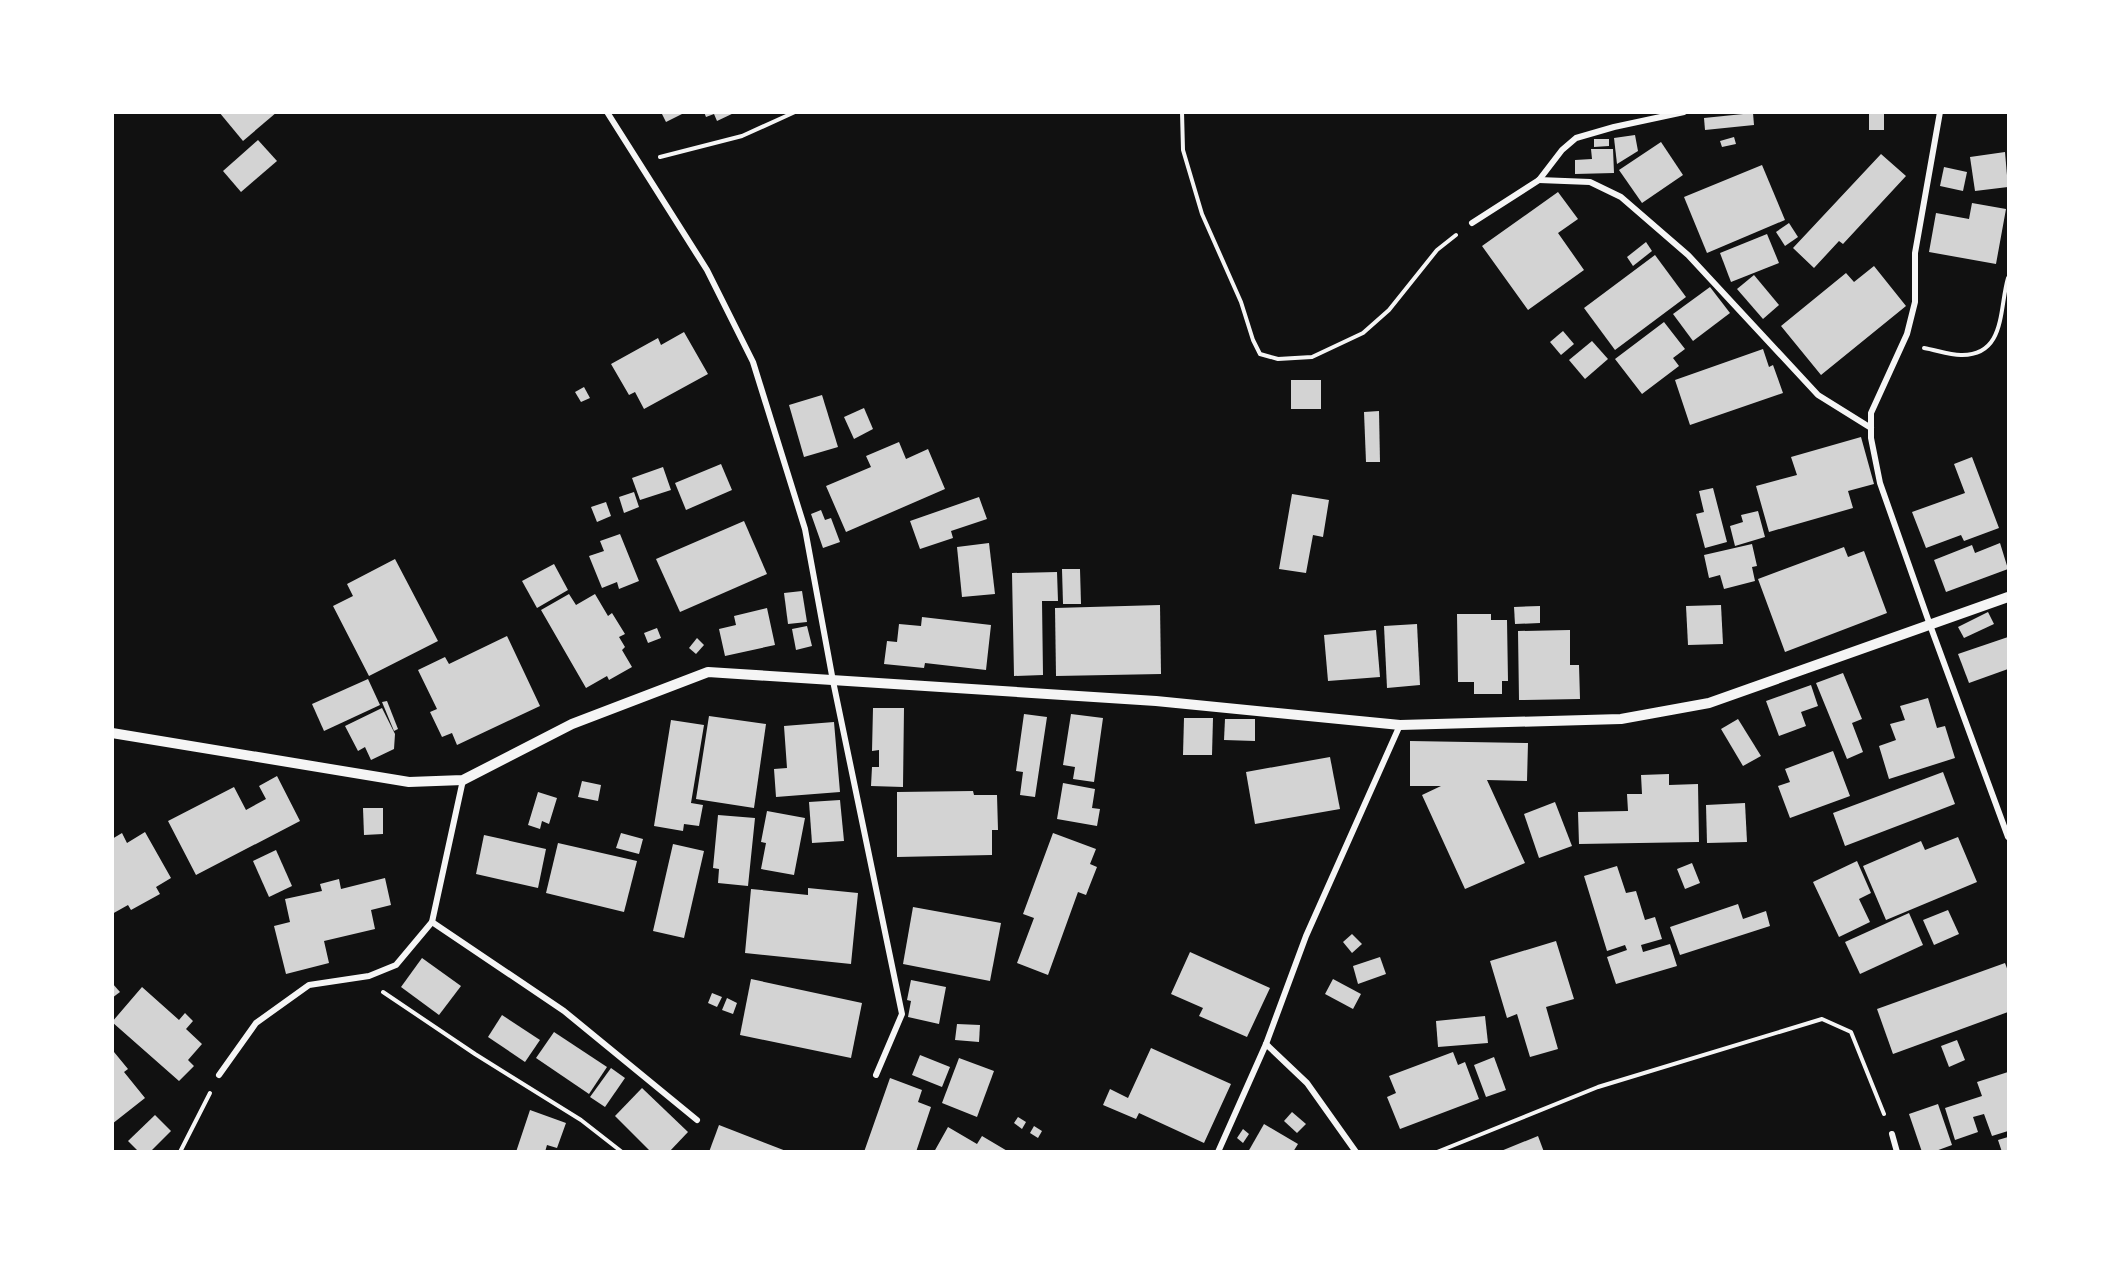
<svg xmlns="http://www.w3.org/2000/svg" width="2121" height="1264" viewBox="0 0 2121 1264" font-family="'Exo 2',sans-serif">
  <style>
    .building { fill: #d3d3d3 }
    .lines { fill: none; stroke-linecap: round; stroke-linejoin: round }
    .path { stroke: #f5f5f5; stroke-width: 4 }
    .minor { stroke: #f5f5f5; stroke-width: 6 }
    .tertiary { stroke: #f5f5f5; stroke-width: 10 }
  </style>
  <rect width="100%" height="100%" fill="#111"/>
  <g class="building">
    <path d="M219 112H277L243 141Z"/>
    <path d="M661 112H686L666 122Z"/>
    <path d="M704 112H736L717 121 714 114 706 117Z"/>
    <rect x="1869" y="112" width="15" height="18"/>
    <path d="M1753 113 1754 125 1705 130 1704 118Z"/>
    <path d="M1635 135 1638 151 1617 164 1614 138Z"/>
    <path d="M1734 137 1736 144 1722 147 1720 141Z"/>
    <path d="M1594 139H1609V146L1594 147Z"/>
    <path d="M258 140 277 161 241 192 223 171Z"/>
    <path d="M1661 142 1683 175 1642 203 1619 170Z"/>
    <path d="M1591 149H1613L1614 173 1575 174V160L1592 159Z"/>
    <path d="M2005 152 2008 187 1975 191 1970 157Z"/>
    <path d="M1881 154 1906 176 1843 244 1839 241 1814 268 1793 248Z"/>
    <path d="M1762 165 1785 220 1707 253 1684 197Z"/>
    <path d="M1944 167 1967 172 1963 191 1940 186Z"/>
    <path d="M1558 192 1578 219 1558 233 1584 270 1528 310 1482 246Z"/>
    <path d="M1972 203 2006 209 1996 264 1929 252 1936 213 1969 219Z"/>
    <path d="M1789 223 1798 237 1785 246 1776 232Z"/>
    <path d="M1767 234 1779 263 1731 282 1720 253Z"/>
    <path d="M1646 242 1652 251 1633 266 1627 257Z"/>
    <path d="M1655 255 1686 297 1615 350 1584 308Z"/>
    <path d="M1874 266 1906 306 1821 375 1781 326 1846 273 1854 282Z"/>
    <path d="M1754 275 1779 305 1763 319 1737 289Z"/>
    <path d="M1710 287 1730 313 1693 341 1673 314Z"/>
    <path d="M1664 322 1685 349 1673 358 1679 366 1642 394 1615 359Z"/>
    <path d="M1563 331 1574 344 1561 355 1550 342Z"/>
    <path d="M684 332 708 374 644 409 635 392 629 395 611 364 658 338 661 345Z"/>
    <path d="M1592 341 1608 359 1585 379 1569 360Z"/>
    <path d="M1763 349 1769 367 1773 365 1783 393 1690 425 1675 380Z"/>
    <rect x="1291" y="380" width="30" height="29"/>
    <path d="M584 387 590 398 581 402 575 392Z"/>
    <path d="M822 395 838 447 804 457 789 405Z"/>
    <path d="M864 408 873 429 854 439 844 417Z"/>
    <path d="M1379 411 1380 462H1366L1364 412Z"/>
    <path d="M1861 437 1874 484 1848 491 1853 508 1769 532 1756 486 1797 475 1791 457Z"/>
    <path d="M899 442 906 459 928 449 945 489 846 532 826 486 871 467 866 456Z"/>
    <path d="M1972 457 1999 528 1964 541 1961 535 1926 548 1912 512 1965 493 1954 464Z"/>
    <path d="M721 464 732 490 686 510 675 483Z"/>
    <path d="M663 467 671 490 640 500 632 478Z"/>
    <path d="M1713 488 1727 542 1705 548 1696 514 1704 512 1699 491Z"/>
    <path d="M634 492 639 507 624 513 619 497Z"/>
    <path d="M1292 494 1329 500 1323 537 1313 535 1306 573 1279 569Z"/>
    <path d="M979 497 987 519 951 531 953 538 920 549 910 521Z"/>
    <path d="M606 502 611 516 597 522 591 507Z"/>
    <path d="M821 510 825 520 831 518 840 542 823 548 811 514Z"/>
    <path d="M1758 511 1765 537 1735 546 1730 526 1743 522 1741 515Z"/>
    <path d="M744 521 767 574 680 612 656 559Z"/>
    <path d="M620 534 639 581 619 589 617 582 602 588 589 556 604 551 600 541Z"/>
    <path d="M989 543 995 594 962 597 957 547Z"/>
    <path d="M2000 543 2008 569 1946 592 1934 560 1972 545 1975 553Z"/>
    <path d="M1752 544 1757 566 1752 567 1755 581 1724 589 1720 575 1709 578 1704 555Z"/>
    <path d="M1844 547 1848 557 1864 551 1887 613 1785 652 1758 579Z"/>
    <path d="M395 559 438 641 369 676 333 606 353 596 347 584Z"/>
    <path d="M554 564 568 590 537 608 522 581Z"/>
    <path d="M1062 569H1080L1081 604H1063Z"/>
    <path d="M1057 572 1058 601H1042L1043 675 1014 676 1012 573Z"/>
    <path d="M802 591 807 622 788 624 784 593Z"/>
    <path d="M569 594 576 605 595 594 608 616 612 613 625 634 619 637 625 647 622 650 632 667 609 680 607 676 586 688 541 610Z"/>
    <path d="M1160 605 1161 674 1056 676 1055 608Z"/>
    <path d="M1721 605 1723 644 1688 645 1686 606Z"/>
    <path d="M1540 606V623L1515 624 1514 607Z"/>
    <path d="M767 608 775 645 725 656 719 629 736 625 734 616Z"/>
    <path d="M1988 612 1994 624 1964 638 1958 627Z"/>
    <path d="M1457 614H1491V620H1507L1508 681H1502V694H1474V682H1458Z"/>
    <path d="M922 617 991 625 986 670 925 663 924 668 884 664 887 641 897 642 899 624 921 626Z"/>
    <path d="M1417 624 1420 685 1387 688 1384 626Z"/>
    <path d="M807 626 812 646 796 650 792 629Z"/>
    <path d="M657 628 661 638 648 643 644 633Z"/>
    <path d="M1376 630 1380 677 1328 681 1324 635Z"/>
    <path d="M1570 630V665H1579L1580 699 1519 700 1518 631Z"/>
    <path d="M507 636 540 706 457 745 452 733 442 737 430 712 437 709 418 670 445 657 449 664Z"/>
    <path d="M2008 637V669L1969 683 1958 654Z"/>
    <path d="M697 638 704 645 696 654 689 648Z"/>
    <path d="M1843 673 1862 719 1852 723 1863 752 1847 759 1816 683Z"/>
    <path d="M368 679 380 705 324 731 312 704Z"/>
    <path d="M1811 685 1818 706 1801 712 1806 726 1779 736 1766 701Z"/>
    <path d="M1928 698 1937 728 1945 726 1955 758 1889 779 1879 746 1896 740 1890 724 1905 720 1900 706Z"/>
    <path d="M387 701 398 729 394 731 382 702Z"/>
    <path d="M382 708 395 734 394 749 371 760 365 747 358 751 345 726Z"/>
    <path d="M873 708H904L903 787 871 786 872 767H879V750L872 751Z"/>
    <path d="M1024 714 1047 717 1035 797 1020 795 1023 772 1016 771Z"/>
    <path d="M1071 714 1103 718 1094 782 1073 779 1075 767 1063 765Z"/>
    <path d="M709 716 766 724 754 808 696 799Z"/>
    <path d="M1184 718H1213L1212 755H1183Z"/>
    <path d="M1225 719H1255V741L1224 740Z"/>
    <path d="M1738 719 1761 756 1743 766 1721 729Z"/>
    <path d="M671 720 704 725 691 803 703 805 699 826 684 824 683 831 654 826Z"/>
    <path d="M834 722 840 792 776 797 774 769 787 768 784 726Z"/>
    <path d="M1410 741 1528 743 1527 781 1487 780 1525 863 1465 889 1422 795 1441 786H1410Z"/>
    <path d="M1833 751 1850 796 1790 818 1778 786 1790 782 1785 769Z"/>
    <path d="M1330 757 1340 809 1255 824 1246 772Z"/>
    <path d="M1943 772 1955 804 1845 846 1833 813Z"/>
    <path d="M1669 774V785L1698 784 1699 842 1579 844 1578 812 1628 811 1627 794H1642L1641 775Z"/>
    <path d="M277 776 300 821 196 875 168 821 234 787 246 810 266 799 259 786Z"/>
    <path d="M582 781 601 785 598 801 578 797Z"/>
    <path d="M1063 783 1095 789 1092 808 1100 809 1097 826 1057 819Z"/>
    <path d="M973 791 974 795H997L998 830H992V855L897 857V792Z"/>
    <path d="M538 792 557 798 549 824 542 821 540 829 528 825Z"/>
    <path d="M840 800 844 841 812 843 809 802Z"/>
    <path d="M1555 802 1572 846 1539 858 1524 814Z"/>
    <path d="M1745 803 1747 842 1707 843 1706 805Z"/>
    <path d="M363 808H383V834L364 835Z"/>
    <path d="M767 811 805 818 794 875 761 869 766 843 761 842Z"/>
    <path d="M718 815 755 818 748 886 718 883 719 869 713 868Z"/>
    <path d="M145 832 171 878 156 887 160 894 131 910 128 905 112 914V839L122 833 127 843Z"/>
    <path d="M621 833 643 839 639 854 616 848Z"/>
    <path d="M1053 833 1096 849 1090 864 1097 867 1086 895 1078 892 1048 975 1017 963 1034 918 1023 914Z"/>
    <path d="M484 835 546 849 538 888 476 874Z"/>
    <path d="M1958 837 1977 882 1886 920 1863 866 1921 841 1925 850Z"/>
    <path d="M558 843 637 861 624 912 546 893Z"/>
    <path d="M673 844 704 851 684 938 653 931Z"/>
    <path d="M276 850 292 886 269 897 253 861Z"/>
    <path d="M1857 861 1871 893 1859 899 1870 922 1839 937 1813 882Z"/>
    <path d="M1692 863 1700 883 1685 889 1677 869Z"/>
    <path d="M1617 866 1626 893 1636 891 1645 920 1655 917 1662 939 1641 945 1643 952 1670 944 1677 966 1616 984 1607 957 1627 950 1625 945 1607 951 1584 876Z"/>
    <path d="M385 878 391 905 371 910 375 929 324 941 329 963 286 974 274 926 290 922 285 899 322 891 320 884 339 879 341 889Z"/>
    <path d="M808 888 858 893 851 964 745 953 751 889 808 895Z"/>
    <path d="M1738 904 1743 919 1766 911 1770 926 1680 955 1670 927Z"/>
    <path d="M913 907 1001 923 990 981 903 964Z"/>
    <path d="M1948 910 1959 934 1934 945 1923 920Z"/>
    <path d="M1909 913 1923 945 1860 974 1845 942Z"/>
    <path d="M1352 934 1362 944 1352 953 1343 942Z"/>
    <path d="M1556 941 1574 999 1546 1007 1558 1049 1530 1057 1517 1014 1507 1018 1490 961Z"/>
    <path d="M1190 952 1270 988 1247 1037 1199 1016 1203 1008 1171 994Z"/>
    <path d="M1380 957 1386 974 1358 984 1353 966Z"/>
    <path d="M422 958 461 986 439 1015 401 987Z"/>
    <path d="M2005 963 2008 971V1012L1893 1054 1877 1009Z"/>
    <path d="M751 979 862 1003 851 1058 740 1035Z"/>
    <path d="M1333 979 1361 994 1353 1009 1325 994Z"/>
    <path d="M911 980 946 987 939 1024 908 1017 911 1001 907 1000Z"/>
    <path d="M112 983 120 992 112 998Z"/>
    <path d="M142 987 179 1020 185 1013 193 1021 186 1029 202 1044 188 1060 194 1066 179 1081 112 1022Z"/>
    <path d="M712 993 722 997 717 1007 708 1003Z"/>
    <path d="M727 998 737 1003 733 1014 722 1010Z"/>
    <path d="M502 1015 540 1040 525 1062 488 1037Z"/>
    <path d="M1485 1016 1488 1043 1438 1047 1436 1021Z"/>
    <path d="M957 1024 980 1025 979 1042 955 1040Z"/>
    <path d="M554 1032 607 1067 589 1094 536 1058Z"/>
    <path d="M1957 1040 1965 1060 1949 1067 1941 1046Z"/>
    <path d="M1151 1048 1231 1084 1204 1143 1139 1113 1136 1119 1103 1105 1110 1089 1128 1098Z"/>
    <path d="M114 1052 128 1069 124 1072 145 1098 112 1124V1054Z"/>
    <path d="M1453 1052 1458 1065 1465 1062 1479 1099 1400 1129 1387 1097 1396 1093 1389 1076Z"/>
    <path d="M920 1055 950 1067 942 1087 912 1075Z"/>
    <path d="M1494 1057 1506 1090 1486 1097 1474 1065Z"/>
    <path d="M959 1058 994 1071 977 1117 942 1103Z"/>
    <path d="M611 1068 625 1078 605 1107 590 1097Z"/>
    <path d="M2008 1072V1131L1992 1136 1984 1114 1973 1117 1978 1132 1955 1140 1945 1108 1982 1096 1977 1082Z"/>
    <path d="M890 1078 922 1090 918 1102 931 1107 916 1152H864Z"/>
    <path d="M642 1088 688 1132 669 1152H651L615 1116Z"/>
    <path d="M1938 1104 1952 1145 1933 1152H1922L1909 1114Z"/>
    <path d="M530 1110 566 1123 557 1148 547 1145 545 1152H516Z"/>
    <path d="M1292 1112 1306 1124 1297 1133 1284 1121Z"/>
    <path d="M155 1115 171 1131 150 1152H139L128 1141Z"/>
    <path d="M1018 1117 1026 1122 1022 1129 1014 1123Z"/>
    <path d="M1264 1124 1298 1144 1293 1152H1248Z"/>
    <path d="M719 1125 786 1151V1152H709Z"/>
    <path d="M1034 1126 1042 1131 1038 1138 1030 1133Z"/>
    <path d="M948 1127 977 1144 982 1136 1009 1152H934Z"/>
    <path d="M1243 1129 1249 1134 1243 1143 1237 1138Z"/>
    <path d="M1538 1136 1544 1152H1501V1151Z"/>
    <path d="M2008 1137V1152H2002L1998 1140Z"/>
  </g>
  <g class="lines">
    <g class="path">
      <path d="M1182 112 1183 150 1202 214 1241 302 1253 340 1260 354 1278 359 1312 357 1363 333 1389 310 1437 250 1456 235"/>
      <path d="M660 157 742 136 795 112"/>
      <path d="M1924 348C1936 350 1949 355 1961 355 2006 356 1999 308 2008 278"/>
      <path d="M383 992 475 1054 581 1120 622 1152"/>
      <path d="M180 1152 210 1093"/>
      <path d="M1437 1152 1598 1087 1822 1019 1851 1032 1884 1114"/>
    </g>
    <g class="minor">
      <path d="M607 112 707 270 753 362 805 529 833 681 902 1014 876 1075"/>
      <path d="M1940 112 1915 253V302L1907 334 1871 413V438L1880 483 1930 625 2008 837"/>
      <path d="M1539 180 1590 182 1621 197 1688 255 1818 395 1871 428"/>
      <path d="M1472 223 1539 180 1562 150 1576 138 1614 127 1684 112"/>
      <path d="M432 922 564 1011 697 1120"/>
      <path d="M1266 1044 1307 1083 1356 1152"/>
      <path d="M219 1075 256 1023 309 985 369 976 396 965 432 922 463 780"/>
      <path d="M1892 1134 1897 1152"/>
      <path d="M1218 1152 1266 1044 1306 936 1400 725"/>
    </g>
    <path class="tertiary" d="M112 733 409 782 463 780 572 724 708 672 1156 701 1400 725 1621 719 1709 703 2008 597"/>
  </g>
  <rect width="2121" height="1264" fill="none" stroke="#ffffff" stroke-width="228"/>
</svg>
